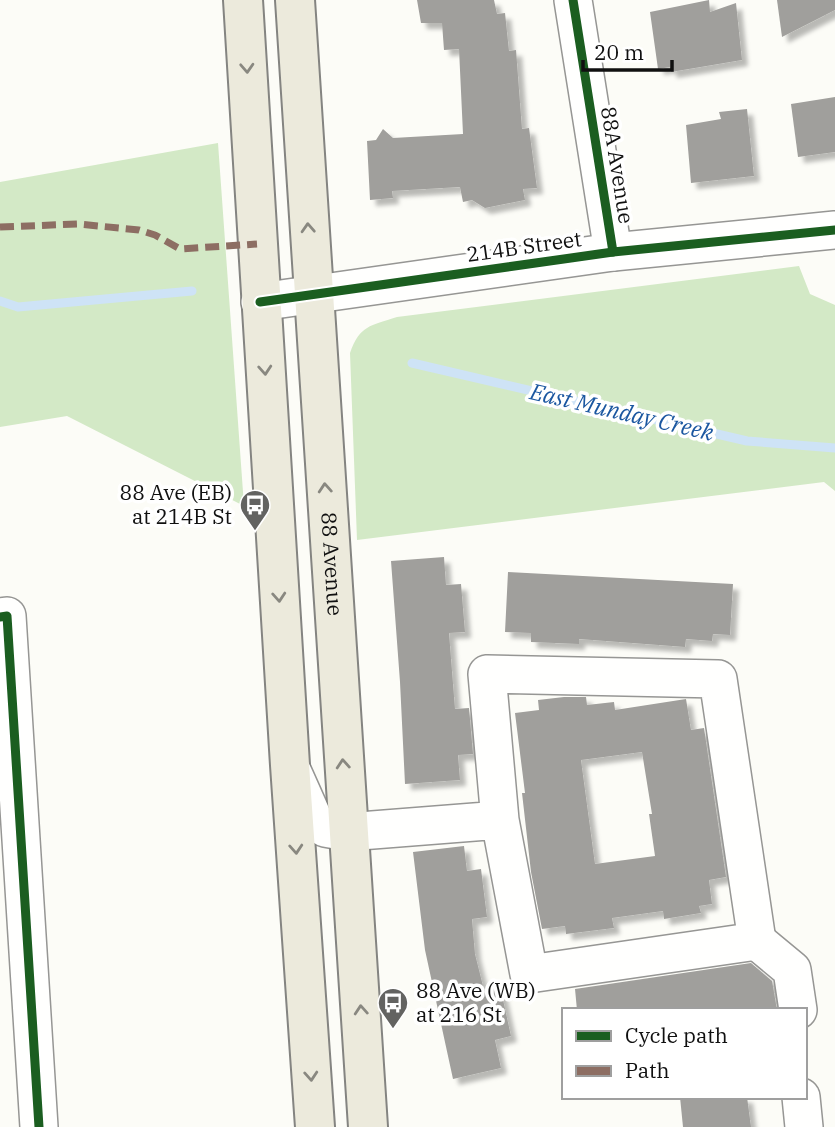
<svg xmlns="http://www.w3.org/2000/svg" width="835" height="1127" viewBox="0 0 835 1127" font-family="'IBM Plex Serif',serif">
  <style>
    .forest { fill: #d3e9c6 }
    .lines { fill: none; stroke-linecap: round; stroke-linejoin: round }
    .stream { stroke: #cee3f6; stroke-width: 9 }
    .building { fill: #a09f9c; fill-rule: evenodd; filter: url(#shadow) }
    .minor-casing { stroke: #969694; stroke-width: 40 }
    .major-casing { stroke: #848481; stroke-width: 42 }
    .minor { stroke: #fffffe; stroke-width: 37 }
    .major { stroke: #eceadc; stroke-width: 38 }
    .quiet { stroke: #8d6e63; stroke-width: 7; stroke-dasharray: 14 7; stroke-linecap: butt }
    .cycleway-casing { stroke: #fff; stroke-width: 13 }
    .cycleway { stroke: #1b5e20; stroke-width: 9 }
    .oneway { stroke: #898880 }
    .labels { text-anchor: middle; stroke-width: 7; stroke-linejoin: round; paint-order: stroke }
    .street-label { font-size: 21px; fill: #101010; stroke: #fff }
    .poi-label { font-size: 21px; fill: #101010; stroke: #fff; text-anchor: end }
    .water-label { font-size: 23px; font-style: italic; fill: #1b57a0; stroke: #fff }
  </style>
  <defs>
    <filter id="shadow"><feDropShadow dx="6" dy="6" stdDeviation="2" flood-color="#0004"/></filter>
  </defs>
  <rect width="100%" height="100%" fill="#fcfcf7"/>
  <g class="forest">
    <path d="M218 143 244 506 67 416 0 427V182Z"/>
    <path d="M799 266 810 294 835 305V491L824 482 357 540 350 353C360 325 370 326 397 317Z"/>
  </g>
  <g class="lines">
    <g class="stream">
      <path d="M0 301 18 307 192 291"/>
      <path d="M412 363 747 441 835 448"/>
    </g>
  </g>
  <g class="building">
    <path d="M417 0H494L497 14 505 13 509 51 516 50 522 129 529 128 537 188 523 189 525 200 485 208 472 200 463 202 460 187 392 191 393 198 370 200 367 141 376 140 383 129 393 138 463 134 459 49 444 50 442 23H421Z"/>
    <path d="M709 0 710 12 736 3 742 60 671 72 670 67 658 69 650 12Z"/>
    <path d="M777 0H835V10L782 37Z"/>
    <path d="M835 97V152L798 157 791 104Z"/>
    <path d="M747 109 754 176 691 183 686 125 721 119 719 112Z"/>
    <path d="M444 557 446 585 461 584 465 632 449 633 455 709 469 708 473 754 458 755 460 780 405 784 400 682 391 561Z"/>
    <path d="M508 572 733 584 730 635 713 634 712 641 686 639 685 647 579 639V644L531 642V633L505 632Z"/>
    <path d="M564 697H586L587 705 614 702 615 710 686 699 691 730 704 728 726 877 709 880 712 904 699 906 701 913 664 919 663 911 612 918 614 928 566 934 565 926 542 929 531 872 522 793H525L515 713 539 710 538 700ZM642 752 652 814H649L655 856 595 864 581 760Z"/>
    <path d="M464 846 467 871 481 869 487 917 472 919 475 954 484 990 500 986 511 1036 495 1040 501 1068 453 1079 425 950 413 852Z"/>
    <path d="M751 963 772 981 777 1010H577L575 989Z"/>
    <path d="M680 1097H747L751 1127H683Z"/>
  </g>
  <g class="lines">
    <g class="minor-casing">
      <g id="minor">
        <path d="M573 0 613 252"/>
        <path d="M260 302 613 252 835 230"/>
        <path d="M0 617 7 616 39 1127"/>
        <path d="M293 773 314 820 325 828 347 832 500 820 487 674 718 679 757 941 529 974 500 820"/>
        <path d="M757 941 792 970 798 1010"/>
        <path d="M801 1097 804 1127"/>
      </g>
    </g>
    <g class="major-casing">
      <g id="major">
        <path d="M243 0 290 765 315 1127"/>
        <path id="s1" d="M295 0 368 1127"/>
      </g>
    </g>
    <use href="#minor" class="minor"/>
    <use href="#major" class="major"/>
    <path class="quiet" d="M0 227 78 224 139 230 155 235 180 249 257 244"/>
    <g class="cycleway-casing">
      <g id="cycleway">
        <path d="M573 0 613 252"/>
        <path d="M260 302 613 252 835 230"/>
        <path d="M0 617 7 616 39 1127"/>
      </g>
    </g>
    <use href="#cycleway" class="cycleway"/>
  </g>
  <defs><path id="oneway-chevron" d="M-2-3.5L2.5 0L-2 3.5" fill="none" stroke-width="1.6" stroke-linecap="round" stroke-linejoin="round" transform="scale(1.75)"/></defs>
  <g class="oneway">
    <use href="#oneway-chevron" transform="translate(247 68) rotate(87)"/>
    <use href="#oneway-chevron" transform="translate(308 228) rotate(-93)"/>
    <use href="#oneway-chevron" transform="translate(265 370) rotate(86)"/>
    <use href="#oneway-chevron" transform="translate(325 488) rotate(-94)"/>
    <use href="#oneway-chevron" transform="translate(279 597) rotate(86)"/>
    <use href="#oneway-chevron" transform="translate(343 764) rotate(-94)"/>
    <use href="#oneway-chevron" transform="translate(296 849) rotate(86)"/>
    <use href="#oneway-chevron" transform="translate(361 1010) rotate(-94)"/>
    <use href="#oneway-chevron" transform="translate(311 1076) rotate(86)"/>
  </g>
  <defs>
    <g id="bus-pin" transform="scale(1.575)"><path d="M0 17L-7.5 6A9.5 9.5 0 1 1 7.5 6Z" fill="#636361" stroke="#fff"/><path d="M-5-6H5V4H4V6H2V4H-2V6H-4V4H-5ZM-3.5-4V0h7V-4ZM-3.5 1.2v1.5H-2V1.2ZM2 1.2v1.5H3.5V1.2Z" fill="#fff"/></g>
  </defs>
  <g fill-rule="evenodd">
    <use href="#bus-pin" x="255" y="505"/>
    <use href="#bus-pin" x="393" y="1003"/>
  </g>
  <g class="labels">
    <g class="street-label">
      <text transform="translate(617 165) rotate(81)" y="7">88A Avenue</text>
      <text transform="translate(524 247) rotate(-8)" y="7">214B Street</text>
      <text dy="7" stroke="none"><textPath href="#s1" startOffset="565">88 Avenue</textPath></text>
    </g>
    <g class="poi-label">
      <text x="232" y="500">88 Ave (EB)<tspan x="232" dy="24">at 214B St</tspan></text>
      <text x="416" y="998" text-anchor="start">88 Ave (WB)<tspan x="416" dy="24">at 216 St</tspan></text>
    </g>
    <g class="water-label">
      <text transform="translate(622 412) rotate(13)" y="8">East Munday Creek</text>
    </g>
  </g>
  <rect x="562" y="1008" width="245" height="91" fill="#ffffff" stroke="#9f9f9f" stroke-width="2"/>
  <rect x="576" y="1031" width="35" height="10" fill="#1b5e20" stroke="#9f9f9f" stroke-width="2"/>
  <text x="625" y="1043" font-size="21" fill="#101010">Cycle path</text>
  <rect x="576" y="1066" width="35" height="10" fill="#8d6e63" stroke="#9f9f9f" stroke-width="2"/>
  <text x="625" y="1078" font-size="21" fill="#101010">Path</text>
  <path d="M583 60v10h89v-10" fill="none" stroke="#101010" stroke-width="3.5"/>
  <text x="594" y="60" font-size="21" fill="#101010" stroke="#ffffff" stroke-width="5" paint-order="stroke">20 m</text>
</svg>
